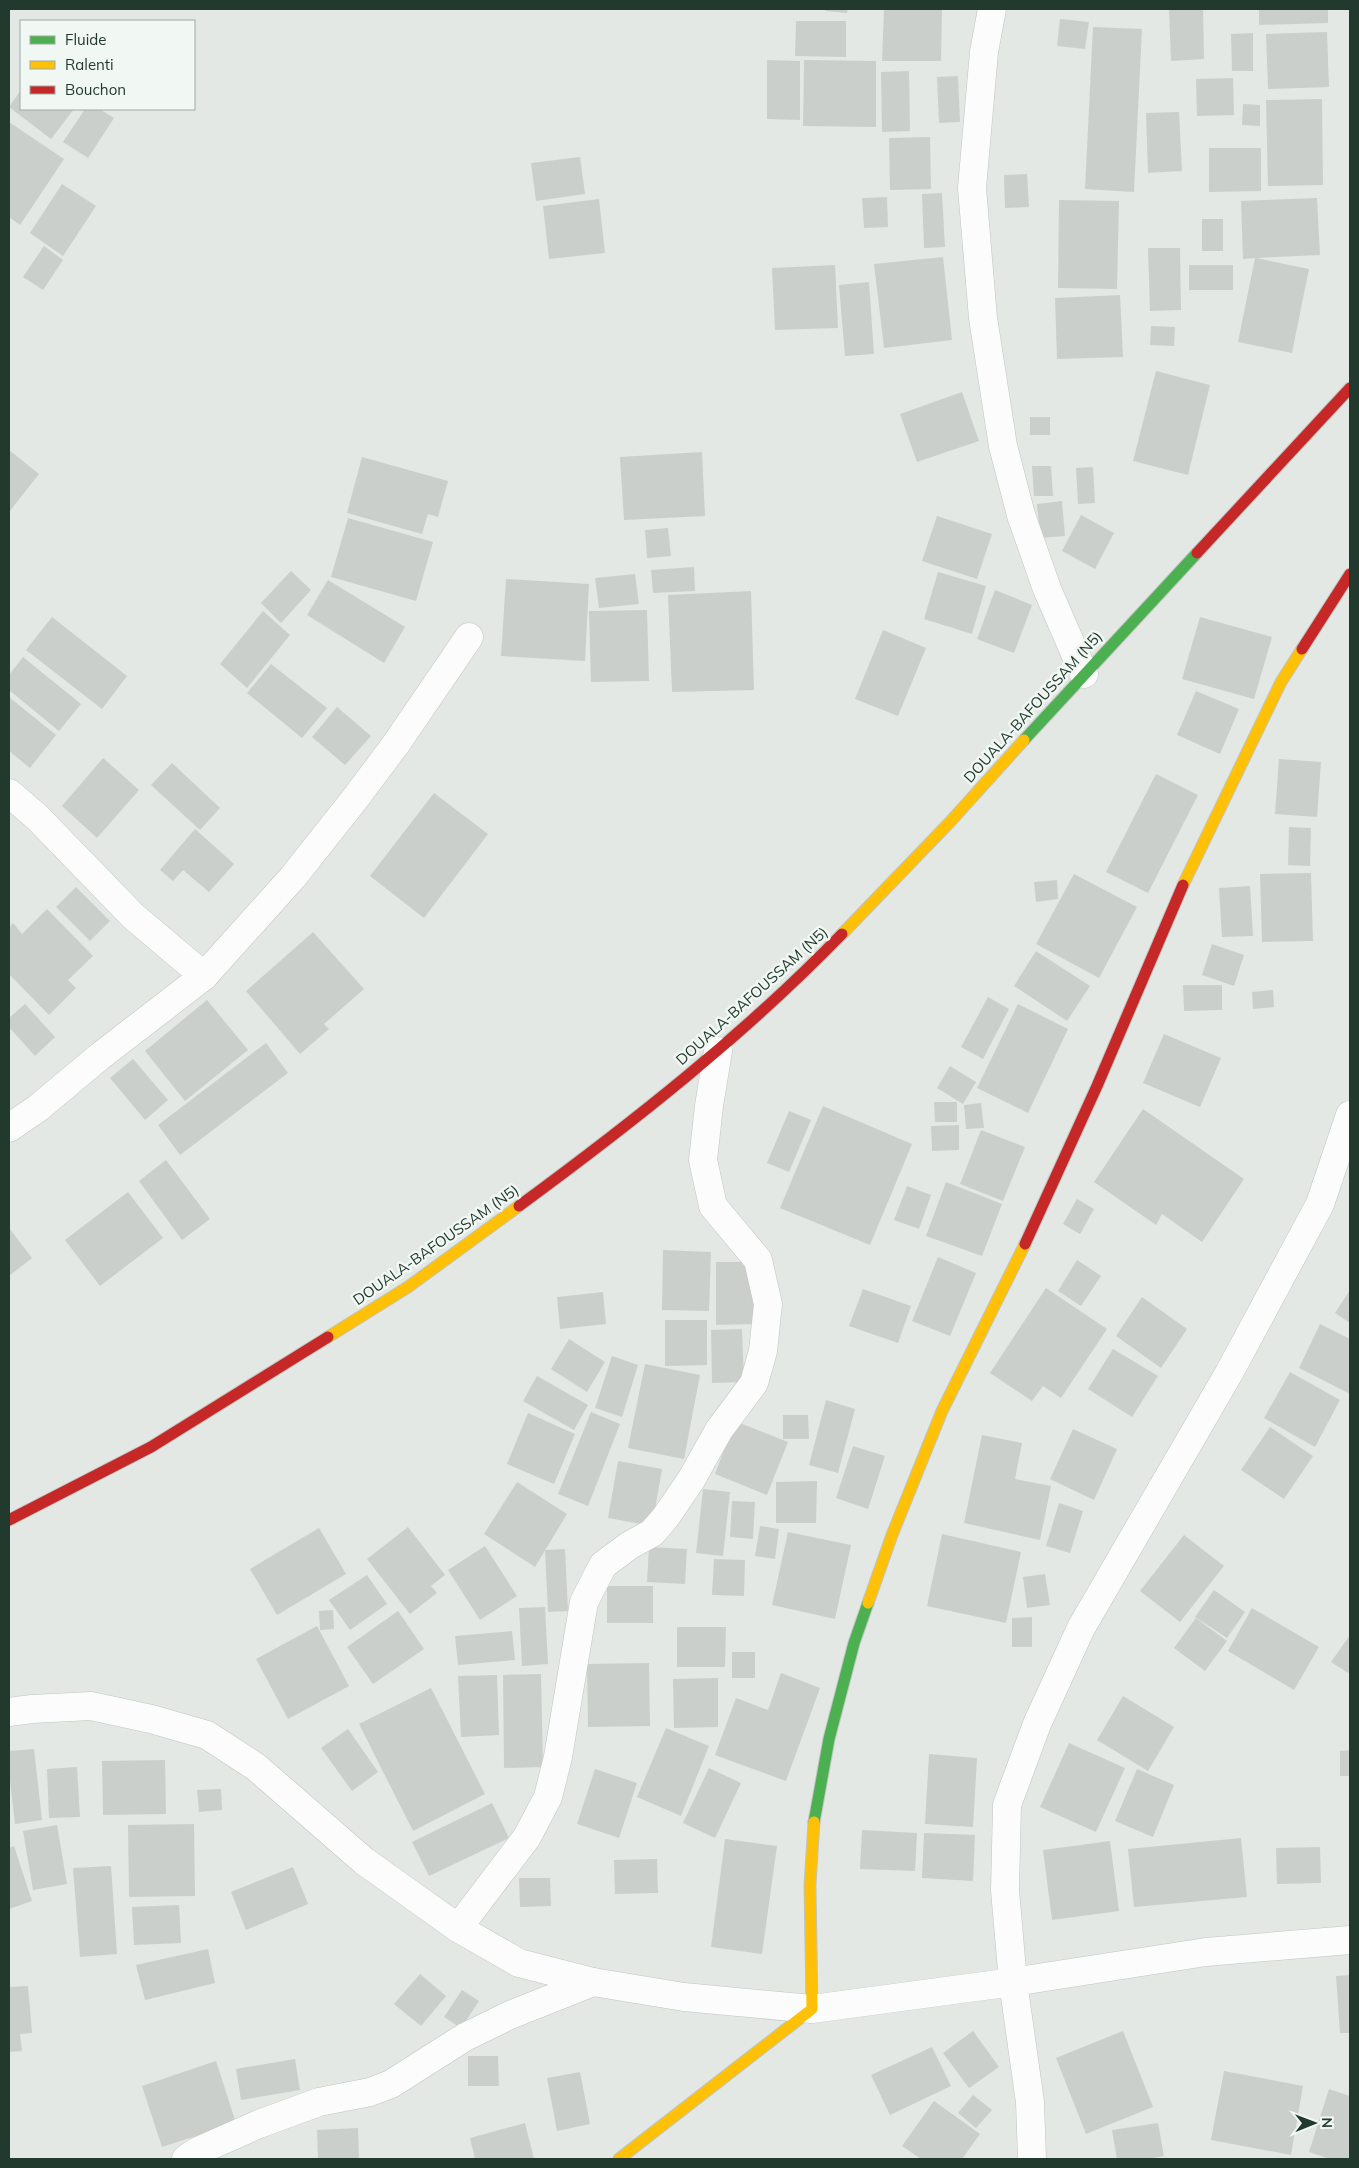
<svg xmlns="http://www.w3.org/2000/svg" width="1359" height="2168" viewBox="0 0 1359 2168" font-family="Mulish,sans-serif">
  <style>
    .building { fill: #cacfcc }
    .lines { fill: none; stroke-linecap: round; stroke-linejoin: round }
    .street-casing { stroke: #c0c5c2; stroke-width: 29 }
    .fast-casing { stroke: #bfc5c2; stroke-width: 13 }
    .slow-casing { stroke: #bfc5c2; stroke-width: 13 }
    .jam-casing { stroke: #bfc5c2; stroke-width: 13 }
    .street { stroke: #fbfcfb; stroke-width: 28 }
    .fast { stroke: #4caf50; stroke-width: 11 }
    .slow { stroke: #ffc107; stroke-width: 11 }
    .jam { stroke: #c62828; stroke-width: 11 }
    .labels { text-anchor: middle; stroke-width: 5; stroke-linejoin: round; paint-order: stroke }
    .street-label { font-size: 15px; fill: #22392e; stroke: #f1f7f2 }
  </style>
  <rect width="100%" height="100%" fill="#e3e8e5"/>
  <g class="building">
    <path d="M826 9H848L847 13 826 11Z"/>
    <path d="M884 9H942L941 61H882Z"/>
    <path d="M1169 9H1203L1204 59 1171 61Z"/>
    <path d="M1259 9H1328V23L1259 25Z"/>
    <path d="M1060 19 1089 22 1085 49 1057 46Z"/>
    <path d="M796 21H846V57L795 56Z"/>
    <path d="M1093 27 1142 29 1134 192 1085 189Z"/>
    <path d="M1327 32 1329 87 1268 89 1266 34Z"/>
    <path d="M1253 33V71H1232L1231 34Z"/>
    <path d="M767 60 800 61V120L767 119Z"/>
    <path d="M804 60 876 61V127L803 126Z"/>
    <path d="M909 71 910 131 882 132 881 72Z"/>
    <path d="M958 76 960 122 939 123 937 77Z"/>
    <path d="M1233 78 1234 115 1197 116 1196 79Z"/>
    <path d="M21 90V109H74L51 139 9 107Z"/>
    <path d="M1322 99 1323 185 1268 186 1266 100Z"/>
    <path d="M1243 104 1260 105V126L1242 125Z"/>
    <path d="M85 109H99L114 118 88 158 63 142Z"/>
    <path d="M1179 112 1182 171 1148 173 1146 113Z"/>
    <path d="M9 122 64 159 20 225 9 217Z"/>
    <path d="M930 137 931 189 890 190 889 138Z"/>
    <path d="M1209 148H1261V191L1209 192Z"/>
    <path d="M580 157 585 194 536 201 531 163Z"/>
    <path d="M1027 174 1029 207 1005 208 1004 175Z"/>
    <path d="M62 184 96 206 63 256 30 233Z"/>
    <path d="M942 193 945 247 924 248 922 194Z"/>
    <path d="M887 197 888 227 864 228 862 198Z"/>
    <path d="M1317 198 1320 255 1256 258 1309 269 1292 353 1238 342 1255 258 1243 259 1241 201Z"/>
    <path d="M599 199 605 253 549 259 543 206Z"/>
    <path d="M1059 200 1119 201 1117 289 1058 288Z"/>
    <rect x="1202" y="219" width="21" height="32"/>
    <path d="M44 246 63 260 43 290 23 277Z"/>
    <path d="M1148 248H1180L1181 310 1150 311Z"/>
    <path d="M943 257 952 340 884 348 874 264Z"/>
    <path d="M835 265 838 328 775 330 772 268Z"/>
    <rect x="1189" y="265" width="44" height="25"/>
    <path d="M869 282 874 354 845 356 839 285Z"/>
    <path d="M1120 295 1123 357 1057 359 1055 298Z"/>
    <path d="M1151 326 1175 327 1174 346 1150 345Z"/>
    <path d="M1156 371 1210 385 1188 475 1133 461Z"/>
    <path d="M962 392 979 441 917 462 900 414Z"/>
    <rect x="1030" y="417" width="20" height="18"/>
    <path d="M9 450 39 474 9 512Z"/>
    <path d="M702 452 705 516 624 520 620 457Z"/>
    <path d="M362 457 448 481 438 517 428 514 422 534 347 513Z"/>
    <path d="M1032 466H1051L1053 496H1034Z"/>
    <path d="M1093 467 1095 503 1078 504 1076 468Z"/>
    <path d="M1062 501 1065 536 1040 538 1037 504Z"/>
    <path d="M1081 515 1114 533 1095 569 1062 551Z"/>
    <path d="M937 516 992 534 977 579 922 561Z"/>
    <path d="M348 518 433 542 416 601 331 577Z"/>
    <path d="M668 528 671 556 647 558 645 530Z"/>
    <path d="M694 567 695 591 653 593 651 570Z"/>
    <path d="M291 571 311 590 281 623 261 603Z"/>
    <path d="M938 572 986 586 972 634 924 619Z"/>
    <path d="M635 574 639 604 599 608 595 578Z"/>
    <path d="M506 579 589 584 585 661 501 656Z"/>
    <path d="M328 580 405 627 384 663 307 615Z"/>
    <path d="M995 590 1032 605 1014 653 977 639Z"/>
    <path d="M751 591 754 690 672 692 668 595Z"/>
    <path d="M647 610 649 681 591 682 589 611Z"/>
    <path d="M263 611 290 635 247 688 220 664Z"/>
    <path d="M52 617 127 676 102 709 26 650Z"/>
    <path d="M1200 617 1272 637 1254 699 1182 679Z"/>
    <path d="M883 630 926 648 898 716 855 699Z"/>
    <path d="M23 657 81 704 59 731 9 690V675Z"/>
    <path d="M271 664 327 708 302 738 247 693Z"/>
    <path d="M1196 691 1239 709 1220 754 1177 735Z"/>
    <path d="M9 697 56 735 30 768 9 751Z"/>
    <path d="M337 707 371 736 345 765 312 737Z"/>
    <path d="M103 758 139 790 97 838 62 806Z"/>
    <path d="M1279 759 1321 762 1317 817 1275 814Z"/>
    <path d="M172 763 220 808 200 830 151 785Z"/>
    <path d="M1156 774 1198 795 1148 893 1106 872Z"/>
    <path d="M434 793 488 834 424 918 370 876Z"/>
    <path d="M1289 827 1311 828 1310 866 1288 865Z"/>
    <path d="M195 829 234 864 209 892 183 870 173 881 160 870Z"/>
    <path d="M1311 873 1313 941 1262 942 1260 874Z"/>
    <path d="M1074 874 1137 907 1099 978 1036 944Z"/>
    <path d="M1057 880 1058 899 1036 902 1034 882Z"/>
    <path d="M1250 886 1253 936 1222 937 1219 888Z"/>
    <path d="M76 887 110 921 90 941 56 907Z"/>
    <path d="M47 909 93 956 68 980 76 988 49 1015 9 974V928L13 923 22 934Z"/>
    <path d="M313 932 364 989 324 1024 329 1029 300 1054 246 991Z"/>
    <path d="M1212 944 1244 955 1234 986 1202 975Z"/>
    <path d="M1036 951 1090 986 1067 1021 1014 986Z"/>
    <path d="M1183 985H1222V1010L1184 1011Z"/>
    <path d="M1273 990 1274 1007 1253 1009 1252 992Z"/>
    <path d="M988 997 1009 1009 983 1059 961 1047Z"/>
    <path d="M207 1000 248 1050 185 1101 145 1051Z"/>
    <path d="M25 1004 55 1037 35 1056 9 1027V1018Z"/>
    <path d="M1018 1004 1068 1029 1028 1113 977 1088Z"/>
    <path d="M1164 1034 1221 1058 1200 1107 1143 1083Z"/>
    <path d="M266 1043 288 1073 180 1155 158 1125Z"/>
    <path d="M133 1059 168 1100 145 1120 110 1078Z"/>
    <path d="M950 1066 976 1082 963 1104 937 1088Z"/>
    <path d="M934 1102H957V1122H935Z"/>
    <path d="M981 1103 984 1128 966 1129 964 1105Z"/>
    <path d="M823 1106 912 1144 870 1245 780 1208Z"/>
    <path d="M1143 1109 1244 1179 1202 1242 1162 1214 1156 1225 1094 1182Z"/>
    <path d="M789 1111 811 1120 789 1172 767 1163Z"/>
    <path d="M959 1125V1150L932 1151 931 1126Z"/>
    <path d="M981 1130 1025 1147 1003 1201 960 1184Z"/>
    <path d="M166 1160 210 1219 182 1240 139 1181Z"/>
    <path d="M946 1182 1002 1204 982 1256 926 1236Z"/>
    <path d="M907 1186 931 1195 919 1229 894 1220Z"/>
    <path d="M128 1192 163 1238 100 1286 65 1240Z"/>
    <path d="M1077 1199 1094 1209 1080 1234 1063 1224Z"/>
    <path d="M9 1228 32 1258 9 1276Z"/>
    <path d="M663 1250 711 1252 709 1311 662 1310Z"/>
    <path d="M938 1257 976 1273 950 1336 912 1321Z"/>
    <path d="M1077 1260 1101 1276 1081 1306 1058 1291Z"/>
    <path d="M716 1262H754L755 1324 716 1325Z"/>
    <path d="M1046 1288 1107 1329 1061 1398 1043 1386 1032 1401 990 1373Z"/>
    <path d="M863 1289 911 1306 898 1343 849 1326Z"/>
    <path d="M1350 1290V1323L1335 1313Z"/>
    <path d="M603 1292 606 1324 560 1329 557 1297Z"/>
    <path d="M1142 1297 1187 1329 1161 1368 1116 1336Z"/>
    <path d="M665 1320H707V1365L665 1366Z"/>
    <path d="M1320 1324 1350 1339V1394L1299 1368Z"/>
    <path d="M742 1329 744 1382 712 1383 711 1330Z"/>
    <path d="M569 1339 605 1362 587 1392 551 1369Z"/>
    <path d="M1113 1349 1158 1376 1132 1417 1088 1389Z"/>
    <path d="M612 1356 638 1365 622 1417 595 1408Z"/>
    <path d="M645 1364 700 1375 684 1459 628 1448Z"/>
    <path d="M1290 1372 1340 1400 1315 1447 1264 1418Z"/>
    <path d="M537 1376 588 1405 574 1430 523 1401Z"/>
    <path d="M826 1400 855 1409 838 1473 809 1465Z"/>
    <path d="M591 1412 620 1424 588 1506 558 1494Z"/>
    <path d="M528 1413 575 1434 554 1484 507 1464Z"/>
    <path d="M783 1415H808L809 1439H783Z"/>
    <path d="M735 1421 788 1442 767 1495 715 1474Z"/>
    <path d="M1270 1427 1313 1456 1284 1499 1241 1470Z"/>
    <path d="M1073 1429 1117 1449 1094 1500 1050 1479Z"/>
    <path d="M982 1435 1022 1443 1015 1479 1051 1486 1040 1540 964 1523Z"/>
    <path d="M853 1446 885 1456 868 1509 836 1498Z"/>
    <path d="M618 1461 662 1469 652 1526 608 1518Z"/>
    <path d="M817 1481 816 1523H776V1482Z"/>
    <path d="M517 1482 567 1514 535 1567 484 1534Z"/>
    <path d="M703 1489 730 1492 723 1556 696 1553Z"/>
    <path d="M732 1501 755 1502 753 1539 730 1537Z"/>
    <path d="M1059 1503 1083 1511 1070 1553 1046 1546Z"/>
    <path d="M760 1526 779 1529 775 1559 755 1556Z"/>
    <path d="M408 1527 445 1575 431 1586 437 1593 410 1614 367 1559Z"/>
    <path d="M319 1528 346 1574 277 1615 250 1569Z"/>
    <path d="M788 1532 851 1545 835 1619 772 1605Z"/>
    <path d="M942 1534 1021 1552 1006 1623 927 1606Z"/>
    <path d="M1184 1535 1224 1566 1180 1622 1140 1591Z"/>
    <path d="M485 1546 517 1596 480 1620 448 1570Z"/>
    <path d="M649 1547 687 1549 685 1584 647 1582Z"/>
    <path d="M565 1549 568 1611 548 1612 545 1550Z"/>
    <path d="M714 1559 745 1560 744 1596 712 1595Z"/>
    <path d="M1045 1574 1050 1605 1027 1608 1023 1577Z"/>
    <path d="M367 1575 387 1604 350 1630 329 1600Z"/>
    <rect x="607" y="1586" width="46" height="37"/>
    <path d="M1214 1590 1245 1612 1227 1638 1195 1617Z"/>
    <path d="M545 1607 548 1664 522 1666 519 1608Z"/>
    <path d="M1252 1608 1319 1647 1294 1690 1228 1651Z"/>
    <path d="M333 1610 334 1629 320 1630 319 1611Z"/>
    <path d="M398 1611 424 1649 373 1684 347 1647Z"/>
    <path d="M1032 1617V1647H1012V1618Z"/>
    <path d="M1196 1618 1227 1641 1205 1671 1174 1648Z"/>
    <path d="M317 1626 349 1686 288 1719 256 1659Z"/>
    <path d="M677 1627H726L725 1667H677Z"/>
    <path d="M512 1631 515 1660 458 1665 455 1636Z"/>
    <path d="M1350 1635V1669L1348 1673 1331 1662Z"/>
    <rect x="732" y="1652" width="23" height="26"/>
    <path d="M649 1663 650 1726 588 1727 587 1664Z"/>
    <path d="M781 1673 820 1688 786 1781 715 1755 736 1698 768 1710Z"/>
    <path d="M541 1674 543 1767 504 1768 503 1675Z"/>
    <path d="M497 1675 499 1735 461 1737 458 1676Z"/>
    <path d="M718 1678V1727L674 1728 673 1679Z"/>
    <path d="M431 1688 485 1794 413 1831 359 1724Z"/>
    <path d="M1123 1696 1174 1727 1148 1771 1097 1740Z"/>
    <path d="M666 1728 709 1746 681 1816 637 1797Z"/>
    <path d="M348 1729 378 1772 352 1791 321 1748Z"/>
    <path d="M1069 1743 1125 1768 1096 1832 1040 1807Z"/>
    <path d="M34 1749 42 1820 15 1824 9 1772V1751Z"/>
    <path d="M1350 1750V1776H1340V1751Z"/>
    <path d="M929 1754 977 1758 973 1827 925 1824Z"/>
    <path d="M165 1760 166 1814 103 1815 102 1761Z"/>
    <path d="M77 1767 80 1817 49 1818 47 1769Z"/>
    <path d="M709 1768 741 1783 715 1838 683 1823Z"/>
    <path d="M595 1769 637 1783 619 1838 577 1824Z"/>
    <path d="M1137 1769 1174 1785 1153 1837 1115 1821Z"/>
    <path d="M221 1789 222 1810 199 1812 197 1790Z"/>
    <path d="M492 1803 509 1838 429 1876 412 1842Z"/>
    <path d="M194 1824 195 1896 129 1897 128 1825Z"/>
    <path d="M57 1825 67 1884 33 1890 23 1831Z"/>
    <path d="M862 1830 917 1833 915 1871 860 1869Z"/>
    <path d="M924 1833 975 1835 973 1881 922 1878Z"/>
    <path d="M1241 1838 1247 1897 1134 1907 1128 1849Z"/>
    <path d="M725 1839 777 1846 762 1954 711 1947Z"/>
    <path d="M1110 1841 1119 1911 1052 1920 1043 1850Z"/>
    <path d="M14 1846 32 1901 9 1909V1848Z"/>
    <path d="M1320 1847 1321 1883 1277 1884 1276 1848Z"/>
    <path d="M657 1859 658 1893 615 1894 614 1860Z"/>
    <path d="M111 1866 117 1954 80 1957 73 1868Z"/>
    <path d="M293 1867 308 1904 246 1930 231 1892Z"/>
    <path d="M519 1878H550L551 1906 520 1907Z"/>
    <path d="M179 1905 181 1943 134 1945 132 1907Z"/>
    <path d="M208 1949 215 1983 145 2000 136 1965Z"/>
    <path d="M420 1974 446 1996 421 2026 394 2004Z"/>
    <path d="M1350 1975V2033H1340L1336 1976Z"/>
    <path d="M28 1986 32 2033 20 2034 22 2051 9 2052V1987Z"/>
    <path d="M462 1990 479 2001 461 2028 444 2017Z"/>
    <path d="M973 2031 999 2067 969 2088 943 2053Z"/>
    <path d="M1123 2031 1153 2107 1086 2134 1056 2058Z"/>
    <path d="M932 2047 951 2086 890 2115 871 2075Z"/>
    <path d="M468 2056H498L499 2086H468Z"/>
    <path d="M295 2059 300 2090 241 2100 236 2069Z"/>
    <path d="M216 2061 236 2123 162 2147 142 2086Z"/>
    <path d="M1224 2071 1303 2086 1291 2155 1211 2140Z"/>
    <path d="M580 2072 590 2124 557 2131 547 2078Z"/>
    <path d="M1329 2089 1350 2096V2159H1330L1309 2152Z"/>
    <path d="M973 2095 992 2110 976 2128 958 2113Z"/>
    <path d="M934 2101 980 2134 962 2159H921L902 2146Z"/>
    <path d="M525 2123 534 2159H475L470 2138Z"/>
    <path d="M1158 2123 1164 2156 1147 2159H1117L1112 2130Z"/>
    <path d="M358 2128 359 2159H318L317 2130Z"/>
  </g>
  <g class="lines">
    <g class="street-casing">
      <g id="street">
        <path d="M992 9 984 52 972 188 983 318 1003 446 1021 515 1047 589 1084 674"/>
        <path d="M9 793 37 817 133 916 204 976"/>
        <path d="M9 1128 38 1108 99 1057 204 976 293 877 354 800 396 744 469 637"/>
        <path d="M9 1712 32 1709 91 1706 151 1719 207 1735 256 1767 364 1861 458 1928 519 1963 593 1982 684 1997 812 2009 1013 1982 1206 1952 1350 1940"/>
        <path d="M458 1928 527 1837 548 1797 558 1757 584 1602 603 1565 630 1545 652 1533 665 1518 691 1480 719 1430 754 1383 763 1351 768 1304 758 1260 713 1206 703 1160 709 1106 718 1051"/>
        <path d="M186 2159 198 2151 259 2124 319 2102 370 2092 391 2084 465 2037 510 2015 593 1982"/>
        <path d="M1032 2159 1030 2102 1013 1982 1005 1890 1007 1805 1037 1724 1081 1628 1229 1373 1320 1204 1350 1115"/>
      </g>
    </g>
    <g class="fast-casing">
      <g id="fast">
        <path d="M1024 740 1197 553"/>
        <path d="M814 1822 829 1739 854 1643 868 1603"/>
      </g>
    </g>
    <g class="slow-casing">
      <g id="slow">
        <path d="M1183 885 1281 682 1302 649"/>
        <path d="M842 934 950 822 1024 740"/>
        <path d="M328 1337 408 1287 519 1206"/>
        <path d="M868 1603 892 1535 942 1411 1025 1244"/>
        <path d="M619 2159 812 2009 810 1885 814 1822"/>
      </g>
    </g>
    <g class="jam-casing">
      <g id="jam">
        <path d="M1197 553 1350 388"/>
        <path d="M1302 649 1350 574"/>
        <path d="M519 1206C632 1123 744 1035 842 934"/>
        <path d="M1025 1244 1097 1086 1183 885"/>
        <path d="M9 1520 151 1447 328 1337"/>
      </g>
    </g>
    <use href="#street" class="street"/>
    <use href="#fast" class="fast"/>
    <use href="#slow" class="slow"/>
    <use href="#jam" class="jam"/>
  </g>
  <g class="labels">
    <g class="street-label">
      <text transform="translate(1033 707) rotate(-48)" y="5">DOUALA-BAFOUSSAM (N5)</text>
      <text transform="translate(752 996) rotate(-42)" y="5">DOUALA-BAFOUSSAM (N5)</text>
      <text transform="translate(436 1245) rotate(-35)" y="5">DOUALA-BAFOUSSAM (N5)</text>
    </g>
  </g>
  <rect width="1359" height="2168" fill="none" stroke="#22392e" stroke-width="20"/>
  <rect x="20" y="20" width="175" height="90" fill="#f1f7f2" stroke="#9eaba4"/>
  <rect x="30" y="36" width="25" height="8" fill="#4caf50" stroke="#9eaba4"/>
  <text x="65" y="45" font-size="15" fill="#22392e">Fluide</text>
  <rect x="30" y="61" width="25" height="8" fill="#ffc107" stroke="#9eaba4"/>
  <text x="65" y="70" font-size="15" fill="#22392e">Ralenti</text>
  <rect x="30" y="86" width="25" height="8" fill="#c62828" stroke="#9eaba4"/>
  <text x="65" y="95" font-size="15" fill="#22392e">Bouchon</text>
  <g transform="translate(1314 2123) rotate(89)" stroke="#f1f7f2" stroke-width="4" paint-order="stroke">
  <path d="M0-4L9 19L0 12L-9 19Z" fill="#22392e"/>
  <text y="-8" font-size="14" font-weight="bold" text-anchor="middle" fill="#22392e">N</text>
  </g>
</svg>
